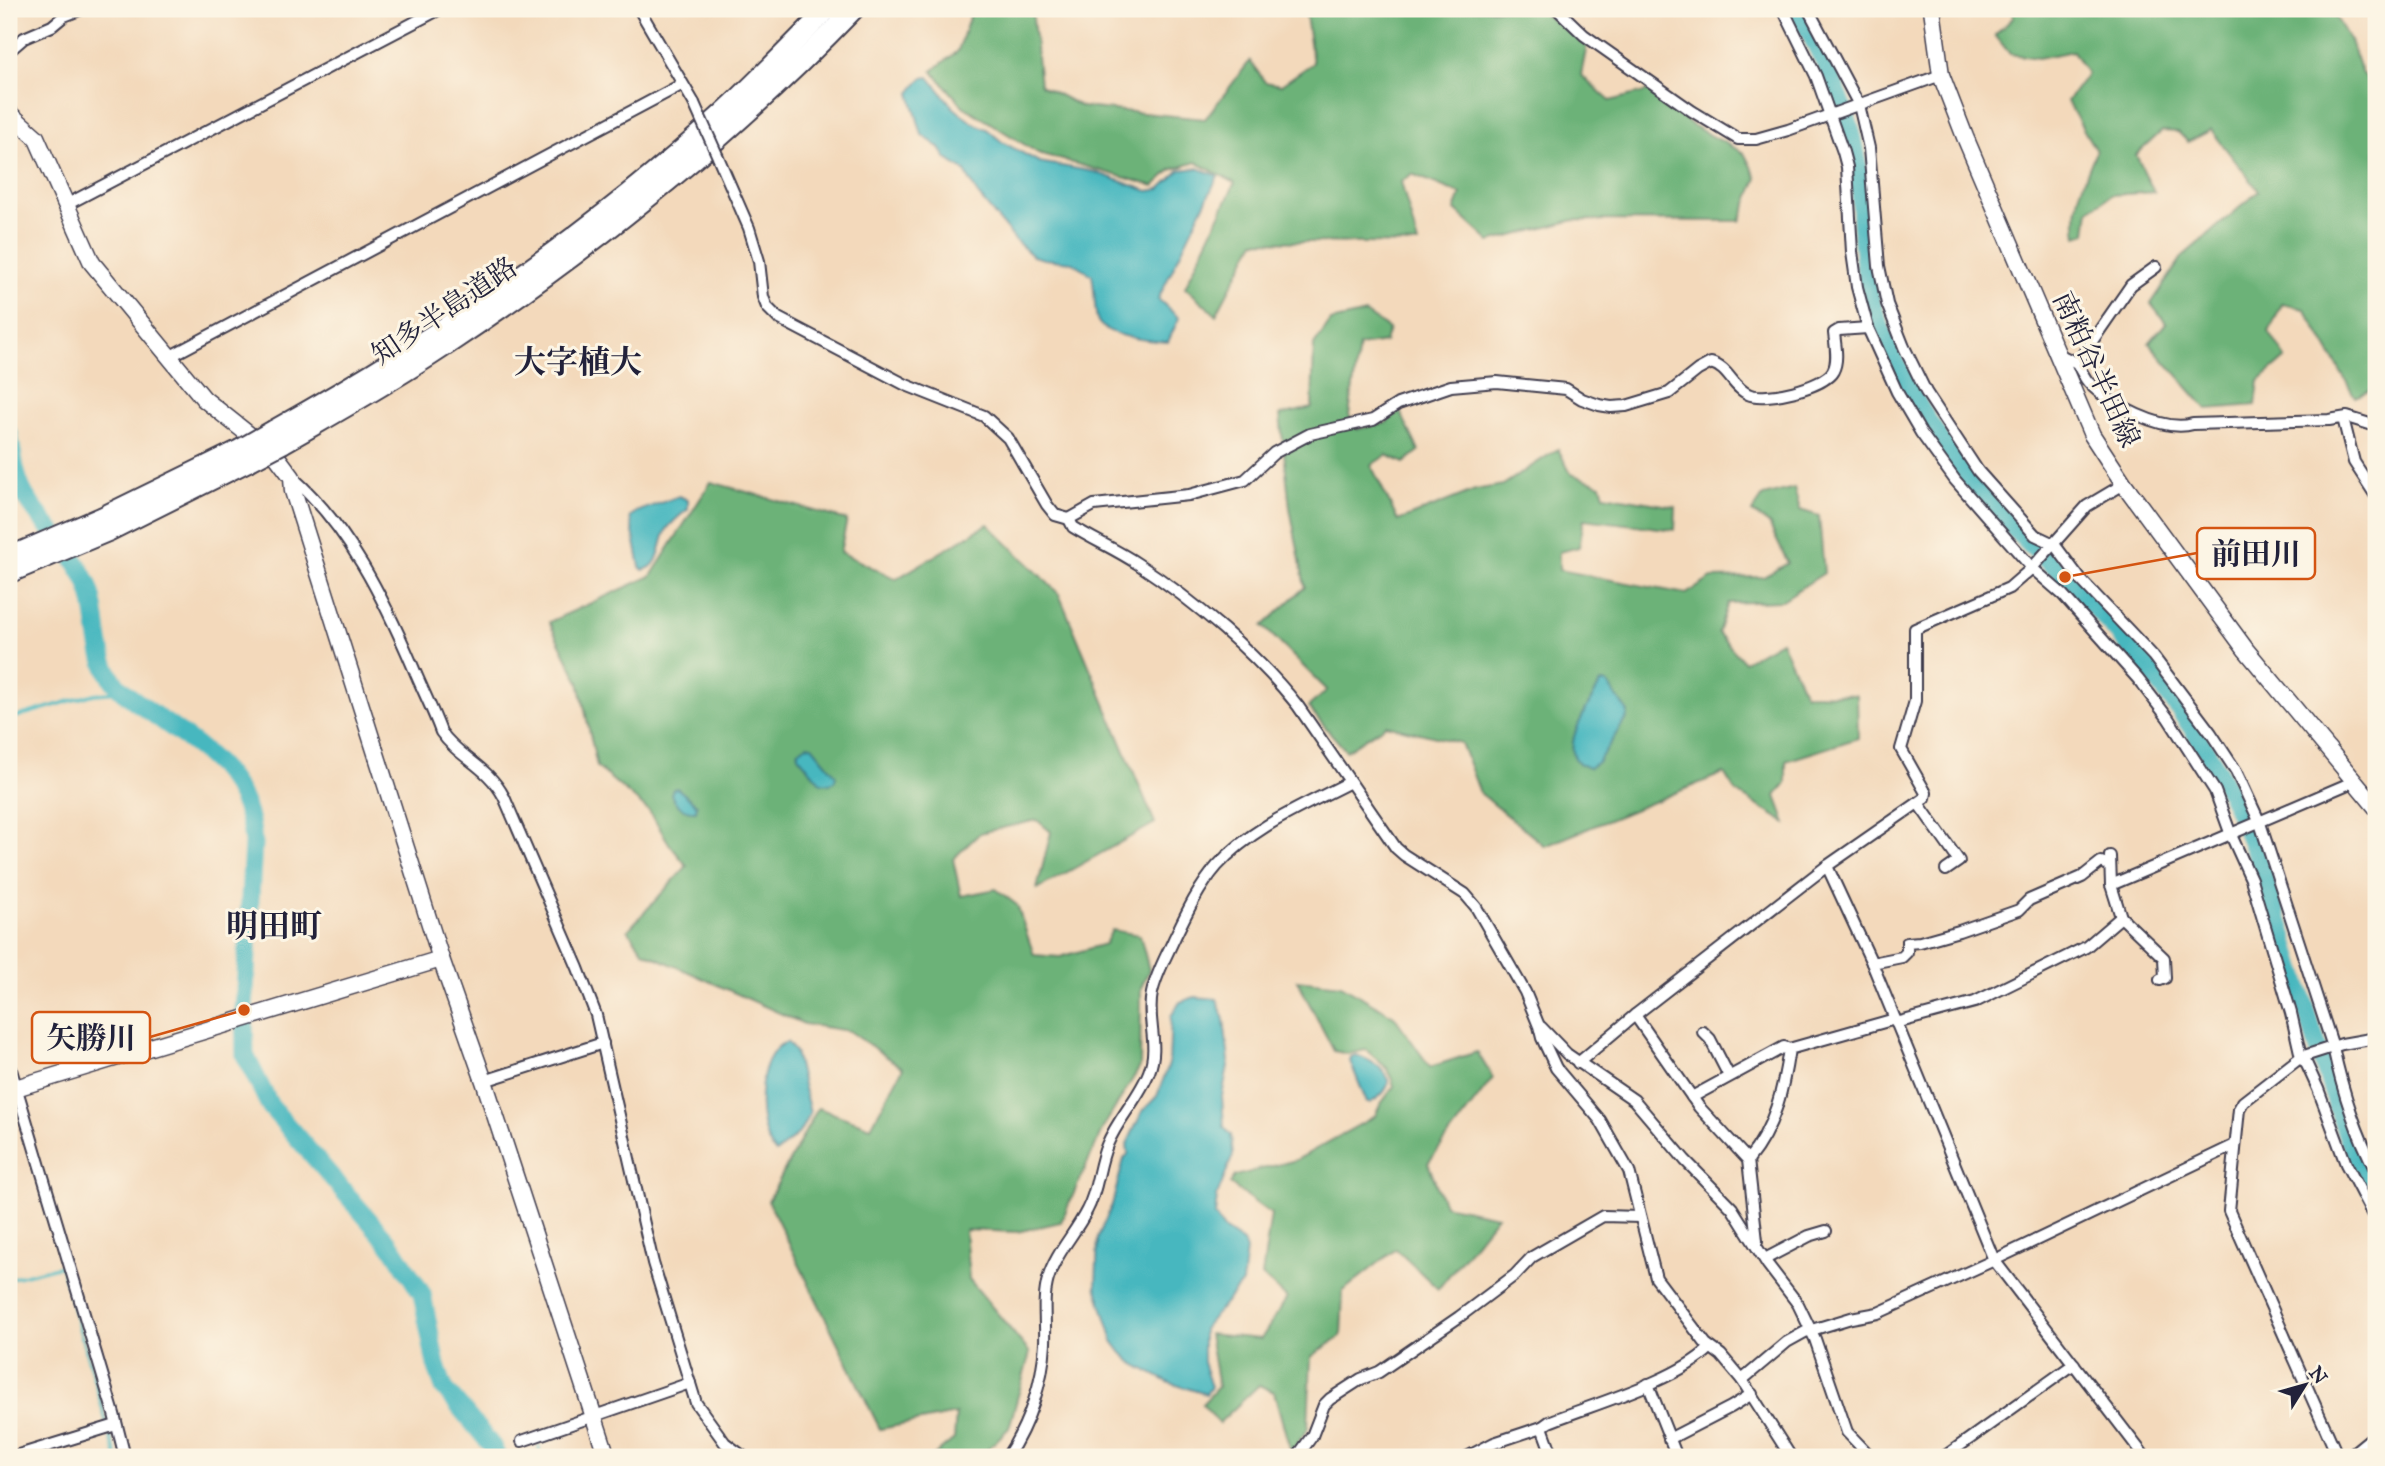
<svg xmlns="http://www.w3.org/2000/svg" width="2385" height="1466" viewBox="0 0 2385 1466" font-family="'IM FELL Great Primer','Noto Serif JP',serif">
  <style>
    .forest { fill: #6cb278; stroke: #476a5a; stroke-width: 2 }
    .water { fill: #47b7bf; stroke: #346c7d; stroke-width: 2 }
    .lines { fill: none; stroke-linecap: round; stroke-linejoin: round }
    .stream { stroke: #47b7bf; stroke-width: 3.5 }
    .river { stroke: #47b7bf; stroke-width: 19 }
    .street-casing { stroke: #413d4e; stroke-width: 14 }
    .secondary-casing { stroke: #413d4e; stroke-width: 19 }
    .highway-casing { stroke: #413d4e; stroke-width: 23 }
    .street { stroke: #fff; stroke-width: 10 }
    .secondary { stroke: #fff; stroke-width: 16 }
    .highway { stroke: #fff; stroke-width: 19 }
    .street-bridge-casing { stroke: #413d4e; stroke-width: 14; stroke-linecap: butt }
    .highway-bridge-casing { stroke: #413d4e; stroke-width: 23; stroke-linecap: butt }
    .street-bridge { stroke: #fff; stroke-width: 10 }
    .highway-bridge { stroke: #fff; stroke-width: 19 }
    .labels { text-anchor: middle; stroke-width: 6; stroke-linejoin: round; paint-order: stroke }
    .street-label { font-size: 28px; fill: #22223b; stroke: #fcf5e5 }
    .quarter-label { font-size: 32px; font-weight: bold; fill: #22223b; stroke: #fcf5e5 }
    .leader { fill: none; stroke: #d45411; stroke-width: 2.5 }
    .callout-dot { fill: #d45411; stroke: #fcf5e5; stroke-width: 2.5 }
    .callout { fill: #fcf5e5; stroke: #d45411; stroke-width: 2.5 }
    .callout-label { font-size: 30px; text-anchor: middle; font-weight: bold; fill: #22223b }
  </style>
  <rect width="100%" height="100%" fill="#fcf5e5"/>
  <filter id="ink" filterUnits="userSpaceOnUse"><feTurbulence type="fractalNoise" baseFrequency=".0143" numOctaves="2"/><feDisplacementMap in="SourceGraphic" scale="14" xChannelSelector="R" yChannelSelector="G"/><feConvolveMatrix kernelMatrix="1 2 1 2 8 2 1 2 1" color-interpolation-filters="sRGB"/></filter>
  <filter id="wash" filterUnits="userSpaceOnUse"><feTurbulence type="fractalNoise" baseFrequency=".00686" numOctaves="4" result="noise"/><feDisplacementMap in="SourceGraphic" scale="28" xChannelSelector="R" yChannelSelector="G"/><feGaussianBlur stdDeviation="1.57" result="paint"/><feColorMatrix in="noise" values="0 0 0 0 0 0 0 0 0 0 0 0 0 0 0 0 0 1.4 0 .05"/><feComposite in="paint" operator="in"/></filter>
  <g filter="url(#wash)">
    <rect width="100%" height="100%" fill="#f3d9bb"/>
    <g class="forest">
      <path d="M972 9H1032L1040 85 1082 107 1205 119 1250 61 1265 82 1281 85 1313 63 1305 9H1537L1587 45 1581 75 1610 101 1652 90 1693 126 1744 153 1757 178 1740 221 1574 220 1490 242 1455 210 1461 194 1412 174 1401 182 1418 244 1255 241 1216 315 1185 287 1235 183 1196 162 1171 170 1154 186 1038 153 963 106 932 71 958 51Z"/>
      <path d="M2012 9H2331L2350 41 2361 72 2376 92V388L2355 397 2305 309 2282 304 2269 332 2286 358 2259 381 2256 405 2207 409 2149 343 2166 323 2151 304 2183 256 2259 191 2211 130 2188 142 2178 132 2162 131 2136 155 2154 192 2111 195 2089 210 2086 233 2077 236C2072 204 2084 181 2096 151L2067 101 2087 74 2073 51 2038 58 2010 54 1995 35 2013 18Z"/>
      <path d="M1365 313 1389 329 1385 342 1359 346 1349 415 1357 429 1386 423 1400 411 1419 451 1404 463 1387 455 1371 465 1398 521 1475 490 1503 485 1558 449 1571 474 1601 485 1604 495 1676 507 1675 530 1584 519 1579 547 1559 552V570L1686 594 1712 578 1763 577 1788 563 1769 524 1752 512 1763 496 1794 488 1800 510 1819 516 1824 573 1781 601 1728 603 1718 633 1744 662 1781 641 1805 694 1857 695 1858 738 1786 761V783L1776 796 1786 823 1736 792 1724 773 1545 846 1480 793 1461 743 1386 725 1346 751 1308 707 1327 690 1263 626 1305 587 1290 508 1280 415 1312 408 1314 345 1331 321Z"/>
      <path d="M711 482 847 520 840 552 896 579 988 524 1059 594 1155 823 1037 889 1051 832 1037 820 980 833 953 859 961 896 996 889 1017 905 1034 955 1060 957 1105 944 1112 930 1140 935 1149 970 1141 988 1140 1067 1104 1126 1061 1222 1017 1232 965 1230 969 1279 1030 1353 1009 1428 980 1457H932L954 1439 956 1414 880 1429 768 1201 818 1108 871 1127 903 1068 849 1031 804 1024 644 952 628 930 687 866 670 845 649 811 597 767 579 682 549 622 651 576Z"/>
      <path d="M1297 980 1341 985 1394 1016 1430 1067 1477 1052 1493 1078 1428 1163 1444 1205 1497 1216 1438 1289 1396 1249 1343 1291 1341 1336 1311 1357 1308 1428 1291 1453 1274 1392 1259 1385 1219 1423 1202 1404 1218 1387 1209 1334 1261 1339 1287 1298 1262 1276 1271 1214 1230 1184 1235 1176 1296 1160 1375 1116 1380 1105 1394 1086 1388 1069 1366 1050 1348 1054 1334 1051Z"/>
    </g>
    <g class="water">
      <path d="M929 77 953 107 971 122 987 129 1002 142 1039 162 1095 172 1148 191 1160 189 1180 170 1198 168 1218 176 1158 299 1179 318 1168 342C1152 341 1102 337 1097 319 1094 305 1095 290 1092 275L1072 262 1044 259 1033 256 1016 241 978 195 965 171 947 159 939 147 922 135 910 93 922 78Z"/>
      <path d="M679 496 688 500V509C681 515 673 521 667 529 659 542 662 567 643 570L640 567 630 517 636 512Z"/>
      <path d="M1604 682 1607 683 1628 712 1627 717 1598 762 1589 768C1551 757 1589 706 1600 684Z"/>
      <path d="M807 745 812 746 836 775 835 780 830 784 821 783 798 756V751Z"/>
      <path d="M677 788 697 805 696 811C684 812 675 805 671 794L673 789Z"/>
      <path d="M1195 997 1217 999 1224 1020 1229 1061 1222 1096 1224 1127 1231 1135 1233 1155 1217 1196 1215 1216 1225 1230 1243 1242 1246 1250 1242 1283 1203 1329V1362L1211 1387 1206 1394 1170 1383 1134 1364 1122 1353 1113 1341 1096 1286 1098 1237 1112 1205 1124 1159 1128 1154 1127 1144 1142 1112 1157 1096 1169 1064 1171 1016 1180 1002Z"/>
      <path d="M787 1042 795 1052 810 1113 799 1133 776 1153C754 1133 754 1052 787 1042Z"/>
      <path d="M1356 1055C1383 1065 1405 1082 1370 1103H1367L1350 1061 1351 1057Z"/>
    </g>
    <g class="lines">
      <g class="stream">
        <path d="M9 719 94 694 124 692"/>
        <path d="M9 1279 61 1266 107 1424"/>
        <path d="M109 1432 117 1457"/>
        <path d="M539 1447 540 1457"/>
      </g>
      <g class="river">
        <path d="M1797 9C1818 47 1849 110 1856 153 1864 197 1859 243 1868 288 1874 316 1887 344 1900 370 1927 427 1969 484 2014 529 2029 545 2047 560 2063 575 2116 627 2180 702 2215 766 2269 862 2292 974 2328 1078 2341 1118 2354 1161 2376 1197"/>
        <path d="M9 434C13 456 15 482 28 500 47 529 73 551 87 582 100 611 94 647 110 675 117 689 133 699 145 708 196 746 249 773 253 843L244 1010 245 1055 270 1106 393 1248 422 1294 436 1365 444 1388 492 1446 497 1457"/>
      </g>
    </g>
  </g>
  <g filter="url(#ink)">
    <g class="lines">
      <g class="street-casing">
        <g id="street">
          <path d="M639 9 694 103"/>
          <path d="M1557 9 1584 35 1692 111 1738 139H1756L1788 130 1941 75"/>
          <path d="M1783 9 1816 76 1843 152 1847 167 1852 252 1857 287 1868 328 1897 392 1921 433 1955 480 2032 568 2063 595 2138 679 2168 718 2215 791 2231 835 2251 879 2291 1013 2301 1057 2307 1065 2318 1089 2346 1164 2376 1221"/>
          <path d="M1808 9 1859 105 1869 148 1879 266 1887 304 1904 347 1926 392 1978 471 2035 535 2054 544 2081 580 2153 656 2211 733 2236 771 2260 823 2333 1047C2342 1089 2356 1133 2376 1171"/>
          <path d="M9 51 24 38 52 26 64 16 82 9"/>
          <path d="M718 157 749 228 759 261 763 297 767 307 778 318 906 385 984 416 1008 438 1047 505 1055 515 1069 519"/>
          <path d="M66 205 440 9"/>
          <path d="M2060 355 2077 363 2131 285 2156 267"/>
          <path d="M169 357 681 85"/>
          <path d="M2077 363C2080 369 2084 377 2088 382 2109 404 2163 433 2193 424L2329 420 2347 417 2376 426"/>
          <path d="M2343 418 2354 462 2376 496"/>
          <path d="M292 477C348 526 384 599 413 667 422 689 433 710 441 732 460 759 487 765 504 797L578 968 596 1015 653 1263 696 1403 725 1443 744 1457"/>
          <path d="M1918 803 1959 861 1946 870"/>
          <path d="M2110 856 2111 885"/>
          <path d="M2109 865 2101 862 2082 877 2029 900 2019 910 1959 931 1920 942 1907 943V952L1902 957 1872 963 1994 1260 2145 1457"/>
          <path d="M1827 866 1872 963"/>
          <path d="M2121 917 2111 885 2355 781"/>
          <path d="M1635 1015 1699 1107 1748 1160 1757 1241"/>
          <path d="M1896 1023 1975 1002 2086 947 2121 917 2164 958 2165 978 2160 980"/>
          <path d="M1541 1027 1567 1054 1634 1100 1685 1160 1732 1208 1768 1265 1798 1304 1815 1339 1847 1432 1871 1457"/>
          <path d="M1703 1032 1710 1039 1729 1076"/>
          <path d="M9 1063 114 1414 125 1457"/>
          <path d="M1578 1063 1635 1015 1827 866 1925 798 1926 793 1901 749 1915 701V629L2009 588 2032 568 2087 506 2124 484"/>
          <path d="M484 1081 603 1043"/>
          <path d="M1692 1097 1784 1047 1789 1049 1895 1019"/>
          <path d="M1748 1160C1775 1127 1783 1090 1789 1049"/>
          <path d="M1765 1259 1809 1236 1826 1231"/>
          <path d="M1742 1380 1787 1342 1805 1332 1851 1318 1878 1313 1990 1262 2235 1145"/>
          <path d="M1648 1384 1677 1457"/>
          <path d="M1542 1427 1553 1457"/>
          <path d="M1669 1439 1731 1407 1752 1394"/>
          <path d="M522 1441 690 1383"/>
          <path d="M12 1457 116 1425"/>
          <path d="M1007 1457C1029 1424 1043 1382 1045 1343 1046 1322 1042 1299 1048 1279 1055 1254 1075 1234 1087 1210 1098 1190 1098 1166 1107 1145 1118 1118 1139 1098 1149 1072 1160 1045 1146 1019 1152 993 1156 974 1166 957 1174 939 1186 914 1198 888 1217 866 1253 826 1304 806 1350 782"/>
          <path d="M1297 1457 1312 1436 1324 1405 1330 1399 1361 1379 1379 1372 1459 1317 1515 1275 1532 1257 1603 1216 1640 1217"/>
          <path d="M1467 1457 1494 1443 1542 1427 1549 1422C1594 1404 1676 1381 1710 1348"/>
          <path d="M1791 1457 1742 1380 1721 1355 1706 1344 1656 1278 1629 1171 1600 1120 1556 1068 1542 1038 1539 1026 1525 992 1476 907 1465 894 1404 855 1396 848 1298 706C1257 654 1193 600 1138 564 1117 550 1094 540 1073 527L1069 519 1094 505 1189 495 1245 480 1274 453 1310 434 1373 420 1398 404 1451 386 1497 382 1566 389 1582 399 1599 405 1611 407 1626 406 1669 393 1698 370 1711 363C1729 368 1732 387 1748 394 1764 402 1825 387 1833 371 1839 360 1835 344 1834 333L1839 330 1868 328"/>
          <path d="M1944 1457 2074 1364"/>
          <path d="M2338 1457 2229 1211 2239 1109 2243 1102 2301 1057 2342 1044 2376 1038"/>
          <path d="M2348 1457 2376 1434"/>
        </g>
      </g>
      <g class="secondary-casing">
        <g id="secondary">
          <path d="M1932 9 1941 75 1965 137 2092 435 2124 484 2246 650 2376 807"/>
          <path d="M9 113 36 137 92 263 204 399 277 457 292 477 293 491 441 959 484 1081 607 1457"/>
          <path d="M9 1090 441 959"/>
        </g>
      </g>
      <g class="highway-casing">
        <g id="highway">
          <path d="M274 430C434 341 588 237 723 113 759 80 793 44 828 9"/>
          <path d="M283 443C337 412 391 382 442 348 590 250 731 137 854 9"/>
          <path d="M9 557 102 517 239 450"/>
          <path d="M9 573 109 531 249 461"/>
        </g>
      </g>
      <use href="#street" class="street"/>
      <use href="#secondary" class="secondary"/>
      <use href="#highway" class="highway"/>
      <g class="street-bridge-casing">
        <path id="street-bridge" d="M694 103 718 157"/>
      </g>
      <g class="highway-bridge-casing">
        <g id="highway-bridge">
          <path d="M239 450 274 430"/>
          <path d="M249 461 283 443"/>
        </g>
      </g>
      <use href="#street-bridge" class="street-bridge"/>
      <use href="#highway-bridge" class="highway-bridge"/>
    </g>
  </g>
  <g class="labels">
    <g class="street-label">
      <text transform="translate(444 310) rotate(-34)" y="10">知多半島道路</text>
      <text transform="translate(2097 369) rotate(65)" y="10">南粕谷半田線</text>
    </g>
    <g class="quarter-label">
      <text x="578" y="373">大字植大</text>
      <text x="274" y="937">明田町</text>
    </g>
  </g>
  <path class="leader" d="M2065 577L2197 553M244 1010L150 1037"/>
  <g class="callout-dot">
    <circle cx="2065" cy="577" r="7"/>
    <circle cx="244" cy="1010" r="7"/>
  </g>
  <g class="callout">
    <rect x="2197" y="528" width="118" height="51" rx="7"/>
    <rect x="32" y="1012" width="118" height="51" rx="7"/>
  </g>
  <g class="callout-label">
    <text x="2256" y="564">前田川</text>
    <text x="91" y="1048">矢勝川</text>
  </g>
  <rect width="2385" height="1466" fill="none" stroke="#fcf5e5" stroke-width="35"/>
  <g transform="translate(2305 1385) rotate(53)" stroke="#fcf5e5" stroke-width="5" paint-order="stroke">
  <path d="M0-5L12 26L0 18L-12 26Z" fill="#22223b"/>
  <text y="-10" font-size="19" font-weight="bold" text-anchor="middle" fill="#22223b">N</text>
  </g>
</svg>
